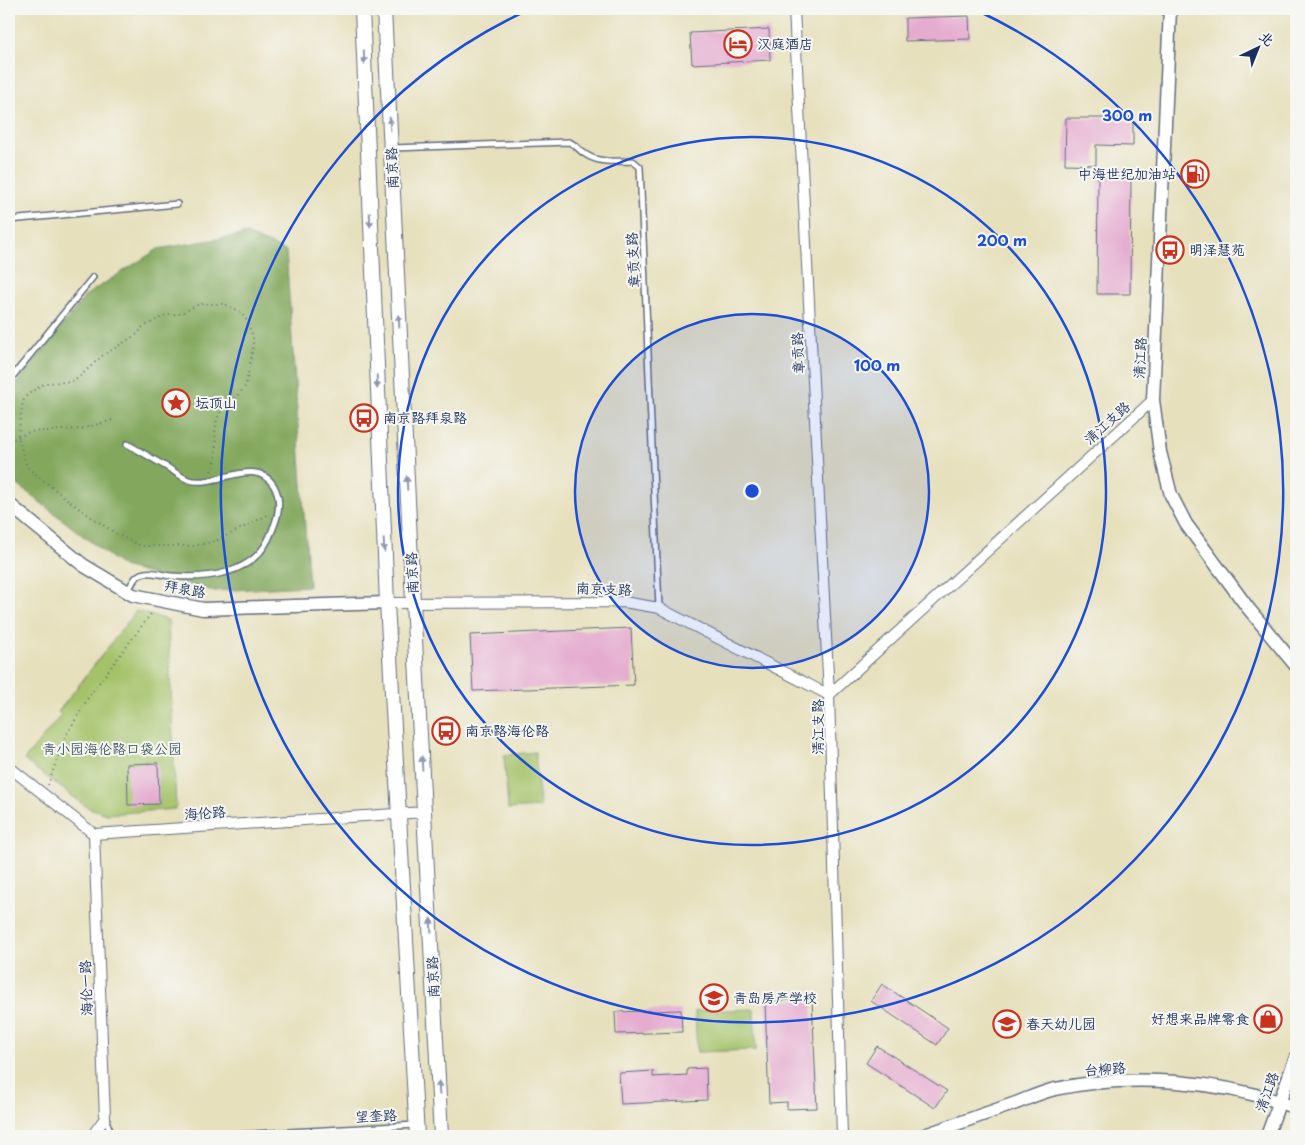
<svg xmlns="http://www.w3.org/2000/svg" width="1305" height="1145" viewBox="0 0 1305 1145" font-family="'Playpen Sans','LXGW WenKai TC',sans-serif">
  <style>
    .green { fill: #a4c269; stroke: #607864 }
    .forest { fill: #83a85d; stroke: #4f6c5e }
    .building { fill: #e5acd0 }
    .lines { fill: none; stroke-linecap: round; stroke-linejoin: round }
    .service-casing { stroke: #626d7f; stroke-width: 8 }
    .minor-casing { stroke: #626d7f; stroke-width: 12 }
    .tertiary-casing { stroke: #626d7f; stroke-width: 15 }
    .secondary-casing { stroke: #626d7f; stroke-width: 16 }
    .path { stroke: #626d7f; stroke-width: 2; stroke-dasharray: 1 4; stroke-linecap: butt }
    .service { stroke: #fff; stroke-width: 5 }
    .minor { stroke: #fff; stroke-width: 10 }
    .tertiary { stroke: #fff; stroke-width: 12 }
    .secondary { stroke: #fff; stroke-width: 14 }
    .oneway { fill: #8d97ae }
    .ring { fill: none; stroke: #1d4ed8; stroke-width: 2.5 }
    .labels { text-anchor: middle; stroke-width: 4; stroke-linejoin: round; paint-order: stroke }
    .poi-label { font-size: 14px; fill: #1b2f5e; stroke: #f6f6f2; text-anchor: start }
    .street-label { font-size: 14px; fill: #1b2f5e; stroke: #f6f6f2 }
    .park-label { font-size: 14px; fill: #445b61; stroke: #f6f6f2 }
    .centre { fill: #1d4ed8; stroke: #f6f6f2; stroke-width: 2.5 }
    .ring-label { font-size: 15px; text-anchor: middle; font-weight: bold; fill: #1d4ed8; stroke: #f6f6f2; stroke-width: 4; stroke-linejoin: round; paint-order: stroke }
  </style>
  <rect width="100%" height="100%" fill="#f6f6f2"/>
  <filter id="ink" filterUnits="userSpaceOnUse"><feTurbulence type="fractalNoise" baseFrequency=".02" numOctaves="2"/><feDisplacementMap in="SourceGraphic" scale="10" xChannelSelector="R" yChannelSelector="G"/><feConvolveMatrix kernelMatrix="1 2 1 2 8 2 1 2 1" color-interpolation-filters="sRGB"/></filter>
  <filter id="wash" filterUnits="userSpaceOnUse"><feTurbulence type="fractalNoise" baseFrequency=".0096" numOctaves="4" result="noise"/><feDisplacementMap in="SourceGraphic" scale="20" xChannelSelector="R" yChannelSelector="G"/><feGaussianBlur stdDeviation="1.12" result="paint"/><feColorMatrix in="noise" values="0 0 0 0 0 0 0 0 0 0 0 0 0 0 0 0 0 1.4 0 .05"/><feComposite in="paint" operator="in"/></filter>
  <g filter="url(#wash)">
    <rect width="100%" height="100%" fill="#e7e0bd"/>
    <g class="green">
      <path d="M136 611 168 620 176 809 107 814 87 807 24 760 61 715 58 712Z"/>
      <path d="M535 752 540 807 508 809 504 755Z"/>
      <path d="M754 1009 756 1050 697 1052 695 1011Z"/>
    </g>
    <path class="forest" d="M247 234 286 251 309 586 214 591 123 567 9 478V393L86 295 158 249Z"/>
    <g id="blocks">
      <g class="building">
        <path d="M969 16 970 39 905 41V18Z"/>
        <path d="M769 29 770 60 692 64 690 33Z"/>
        <path d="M1066 118H1133V146L1096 145V165L1065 164Z"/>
        <path d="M1098 177H1131L1130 294H1097Z"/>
        <path d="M631 628 634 685 473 691 470 635Z"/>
        <path d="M158 763 159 804 128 805 127 764Z"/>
        <path d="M882 984 948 1028 937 1045 871 1001Z"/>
        <path d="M812 999 817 1108 787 1109V1102L769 1103 765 1001Z"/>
        <path d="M681 1010 682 1032 616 1034 615 1012Z"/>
        <path d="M877 1046 947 1091 935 1108 866 1063Z"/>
        <path d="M706 1068 707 1100 621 1104 619 1073 653 1071V1077L687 1075V1069Z"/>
      </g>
    </g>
  </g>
  <g filter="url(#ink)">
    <use href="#blocks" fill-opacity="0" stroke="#626d7f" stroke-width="1"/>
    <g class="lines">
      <g class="service-casing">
        <g id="service">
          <path d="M393 148 569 142C576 145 579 150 585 154 600 164 616 161 633 161L640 167 659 608"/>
          <path d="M9 220 177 204"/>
          <path d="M9 381 93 277"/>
          <path d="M127 444C142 452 156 461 170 469 176 473 183 478 189 480 217 488 255 455 274 486 284 504 276 523 268 540 251 575 205 579 171 576 161 575 151 570 141 574 134 577 131 585 128 592"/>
          <path d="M105 1118 112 1136"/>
          <path d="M217 1136 416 1125"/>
        </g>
      </g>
      <g class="minor-casing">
        <g id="minor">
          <path d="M387 603 624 602 659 608 829 695 794 9"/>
          <path d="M9 767 94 834 425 812"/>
          <path d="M92 1136 105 1118 94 834"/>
          <path d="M842 1136 829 695 1153 400"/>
        </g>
      </g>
      <g class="tertiary-casing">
        <g id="tertiary">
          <path d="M1170 9 1153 400 1160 452 1171 495 1186 524 1248 608 1296 666"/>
          <path d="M9 504 83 565 133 595 203 609 387 603"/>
          <path d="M922 1136C953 1125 984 1114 1016 1103 1029 1098 1042 1092 1055 1089 1131 1073 1224 1080 1296 1108"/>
          <path d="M1267 1136 1296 1057"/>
        </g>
      </g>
      <g class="secondary-casing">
        <g id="secondary">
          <path d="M362 9 387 603 417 1136"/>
          <path d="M384 9 413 602 441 1136"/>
        </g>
      </g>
      <g class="path">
        <path d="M9 441 29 432 80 429 113 420"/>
        <path d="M211 471C221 459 211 432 218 417 223 404 239 397 246 385L253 347V337L247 321 241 312 224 304H199L180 314 166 315 141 328 139 333 102 356 77 379 70 382 45 383 27 395 23 401 18 436 25 462 29 469 77 507 118 535 141 546H193L216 541 268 515"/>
        <path d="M48 785 64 739 90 695 153 611"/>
      </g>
      <use href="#service" class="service"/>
      <use href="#minor" class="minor"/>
      <use href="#tertiary" class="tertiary"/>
      <use href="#secondary" class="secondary"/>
    </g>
    <defs><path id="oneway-solid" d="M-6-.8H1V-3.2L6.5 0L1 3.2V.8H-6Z" transform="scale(1.25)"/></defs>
    <g class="oneway">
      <use href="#oneway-solid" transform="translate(364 57) rotate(88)"/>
      <use href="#oneway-solid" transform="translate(390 124) rotate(-93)"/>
      <use href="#oneway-solid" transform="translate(370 220) rotate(88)"/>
      <use href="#oneway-solid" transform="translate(399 321) rotate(-93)"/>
      <use href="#oneway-solid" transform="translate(377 382) rotate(88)"/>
      <use href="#oneway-solid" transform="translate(407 483) rotate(-93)"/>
      <use href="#oneway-solid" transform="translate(384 545) rotate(87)"/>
      <use href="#oneway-solid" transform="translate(422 763) rotate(-93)"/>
      <use href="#oneway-solid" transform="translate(431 925) rotate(-93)"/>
      <use href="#oneway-solid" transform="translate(439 1088) rotate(-93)"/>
    </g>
  </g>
  <circle cx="752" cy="491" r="177" fill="#1d4ed8" fill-opacity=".12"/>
  <g class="ring">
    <circle cx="752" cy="491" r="177"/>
    <circle cx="752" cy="491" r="354"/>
    <path d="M976 10A531 531 0 1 1 528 10"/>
  </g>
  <defs>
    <g id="hotel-ring" transform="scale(1.4375)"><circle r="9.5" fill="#f6f6f2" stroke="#c8321e" stroke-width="1.5"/><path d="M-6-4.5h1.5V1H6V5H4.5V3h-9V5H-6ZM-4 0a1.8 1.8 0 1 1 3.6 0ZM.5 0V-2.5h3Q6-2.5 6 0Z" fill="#c8321e"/></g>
    <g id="fuel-ring" transform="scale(1.4375)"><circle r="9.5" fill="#f6f6f2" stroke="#c8321e" stroke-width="1.5"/><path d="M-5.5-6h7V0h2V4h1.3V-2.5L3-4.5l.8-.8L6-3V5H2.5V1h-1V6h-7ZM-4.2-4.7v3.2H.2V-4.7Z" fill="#c8321e"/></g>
    <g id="bus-ring" transform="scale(1.4375)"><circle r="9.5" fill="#f6f6f2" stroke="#c8321e" stroke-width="1.5"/><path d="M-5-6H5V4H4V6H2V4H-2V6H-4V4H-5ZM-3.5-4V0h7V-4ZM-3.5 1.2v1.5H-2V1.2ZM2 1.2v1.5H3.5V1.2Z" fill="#c8321e"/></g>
    <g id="sight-ring" transform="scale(1.4375)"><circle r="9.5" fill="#f6f6f2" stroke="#c8321e" stroke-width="1.5"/><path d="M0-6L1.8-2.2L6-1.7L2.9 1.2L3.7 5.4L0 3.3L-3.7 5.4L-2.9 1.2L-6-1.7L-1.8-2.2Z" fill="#c8321e"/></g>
    <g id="school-ring" transform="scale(1.4375)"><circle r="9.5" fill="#f6f6f2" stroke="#c8321e" stroke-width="1.5"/><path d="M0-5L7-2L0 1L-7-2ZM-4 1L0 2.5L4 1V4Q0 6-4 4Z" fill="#c8321e"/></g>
    <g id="shop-ring" transform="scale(1.4375)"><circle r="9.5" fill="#f6f6f2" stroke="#c8321e" stroke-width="1.5"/><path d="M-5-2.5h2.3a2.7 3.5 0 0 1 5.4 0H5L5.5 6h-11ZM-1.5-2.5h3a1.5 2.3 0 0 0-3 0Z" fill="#c8321e"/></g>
  </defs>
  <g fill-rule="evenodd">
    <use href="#hotel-ring" x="738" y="44"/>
    <use href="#fuel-ring" x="1195" y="174"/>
    <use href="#bus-ring" x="1170" y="250"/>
    <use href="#sight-ring" x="176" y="403"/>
    <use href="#bus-ring" x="364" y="418"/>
    <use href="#bus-ring" x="446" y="731"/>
    <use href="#school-ring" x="714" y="998"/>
    <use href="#shop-ring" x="1268" y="1019"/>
    <use href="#school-ring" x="1007" y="1024"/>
  </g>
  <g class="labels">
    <g class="poi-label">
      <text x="757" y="49">汉庭酒店</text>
      <text x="1176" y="179" text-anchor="end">中海世纪加油站</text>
      <text x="1189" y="255">明泽慧苑</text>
      <text x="195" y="408">坛顶山</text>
      <text x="383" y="423">南京路拜泉路</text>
      <text x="465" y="736">南京路海伦路</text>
      <text x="733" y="1003">青岛房产学校</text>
      <text x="1249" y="1024" text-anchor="end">好想来品牌零食</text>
      <text x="1026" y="1029">春天幼儿园</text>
    </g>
    <g class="street-label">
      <text transform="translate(392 168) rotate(-93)" y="5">南京路</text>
      <text transform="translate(633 260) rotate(-93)" y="5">章贡支路</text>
      <text transform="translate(798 353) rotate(-93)" y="5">章贡路</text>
      <text transform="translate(1140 358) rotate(-87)" y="5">清江路</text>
      <text transform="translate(1107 423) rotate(-42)" y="5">清江支路</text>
      <text transform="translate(412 573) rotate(-93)" y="5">南京路</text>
      <text transform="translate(185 589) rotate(10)" y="5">拜泉路</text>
      <text transform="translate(604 589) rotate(2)" y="5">南京支路</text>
      <text transform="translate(818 727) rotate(-90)" y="5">清江支路</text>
      <text transform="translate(205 813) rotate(-4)" y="5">海伦路</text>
      <text transform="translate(433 977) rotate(-93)" y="5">南京路</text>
      <text transform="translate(86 988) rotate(-92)" y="5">海伦一路</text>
      <text transform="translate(1105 1069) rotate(-4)" y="5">台柳路</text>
      <text transform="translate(1267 1092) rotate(-70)" y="5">清江路</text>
      <text transform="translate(376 1116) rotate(-3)" y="5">望奎路</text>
    </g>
    <g class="park-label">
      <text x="112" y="754">青小园海伦路口袋公园</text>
    </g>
  </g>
  <circle cx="752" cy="491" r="8" class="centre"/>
  <g class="ring-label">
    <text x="1127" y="121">300 m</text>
    <text x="1002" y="246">200 m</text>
    <text x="877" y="371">100 m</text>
  </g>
  <rect width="1305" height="1145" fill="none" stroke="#f6f6f2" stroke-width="30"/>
  <g transform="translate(1258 48) rotate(43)" stroke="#f6f6f2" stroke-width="4" paint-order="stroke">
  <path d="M0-4L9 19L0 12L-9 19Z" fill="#1b2f5e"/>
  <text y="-8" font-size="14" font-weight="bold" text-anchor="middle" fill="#1b2f5e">北</text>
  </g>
</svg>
